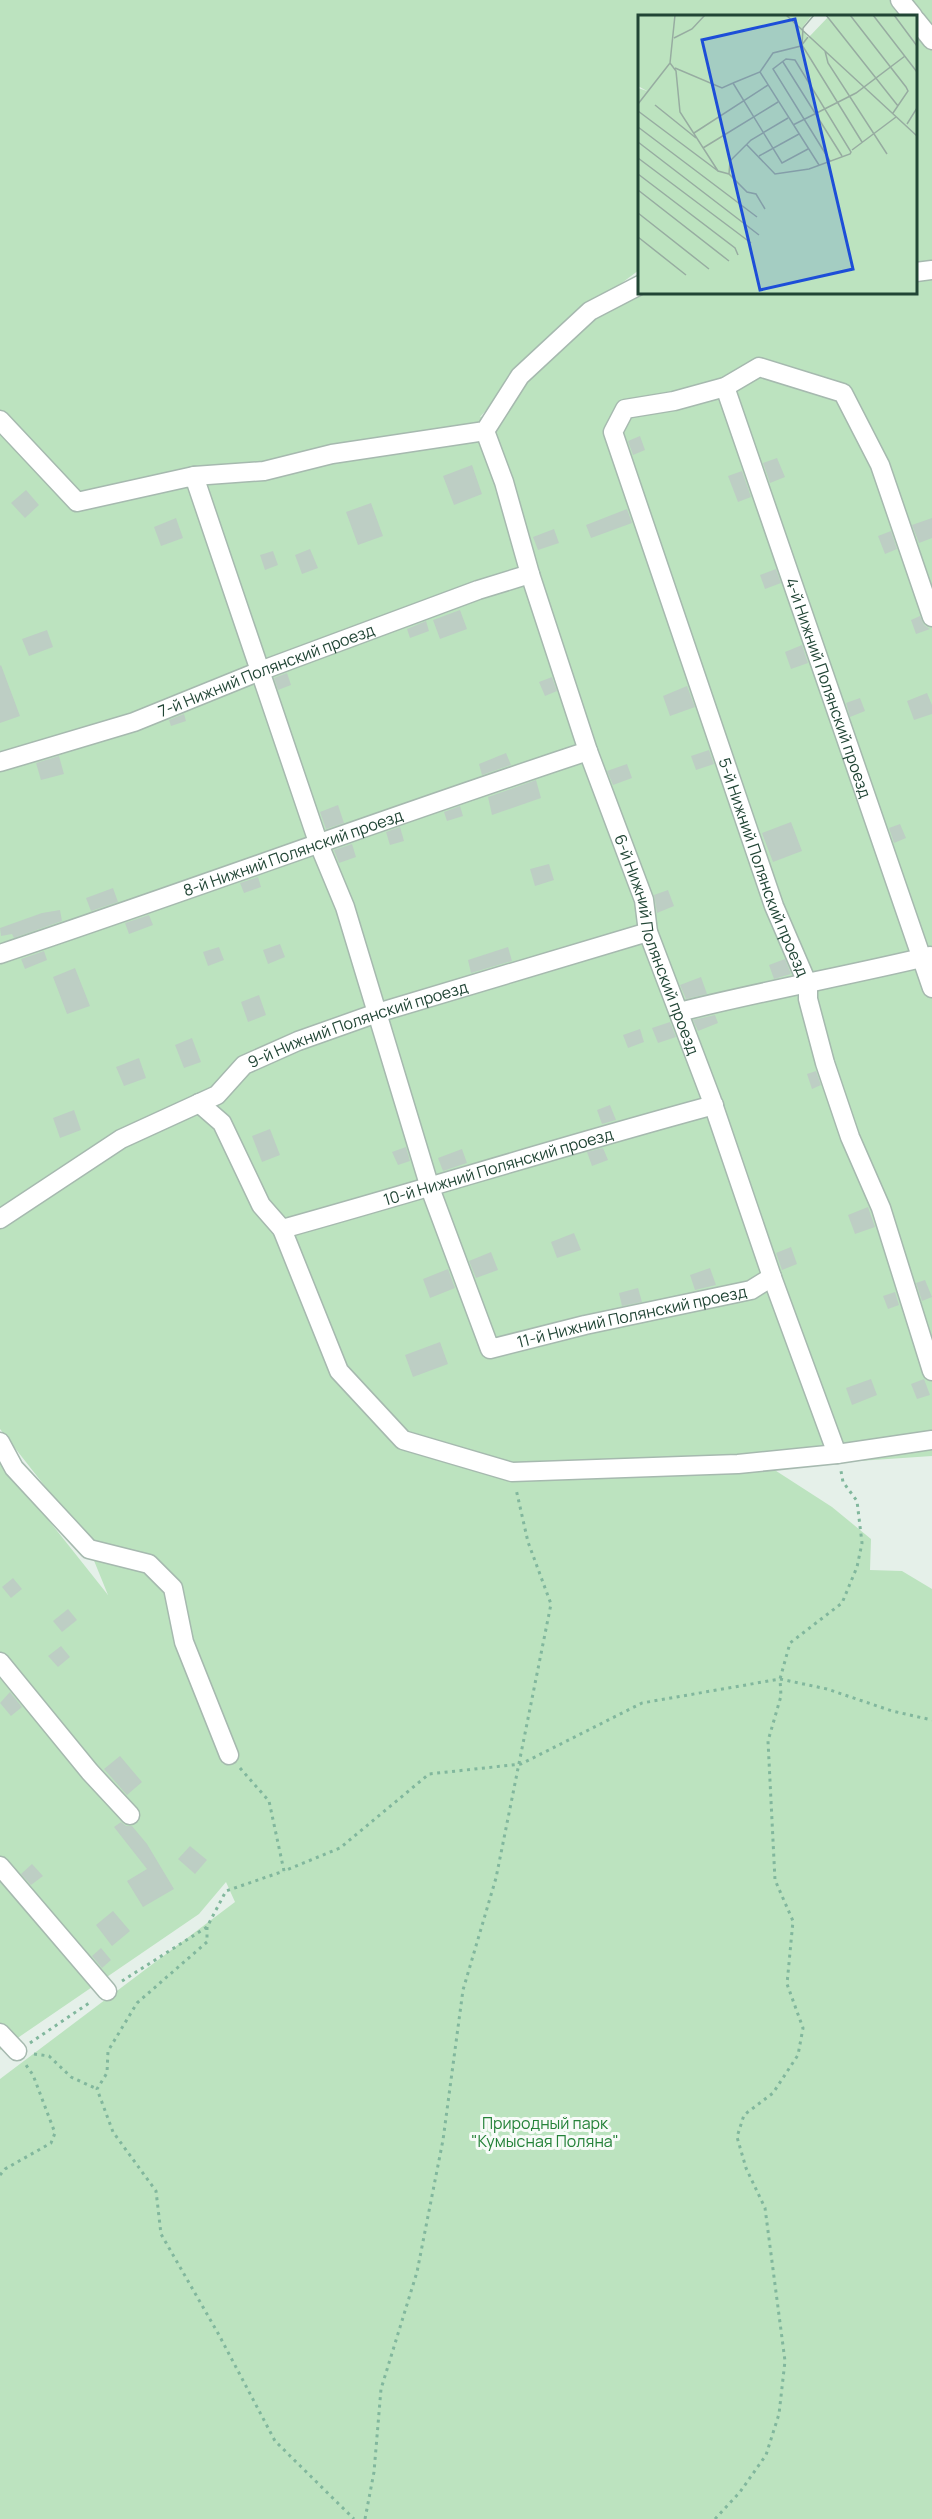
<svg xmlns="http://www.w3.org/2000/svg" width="932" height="2519" viewBox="0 0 932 2519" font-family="Manrope,sans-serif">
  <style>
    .green { fill: #bce3bf; fill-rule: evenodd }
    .building { fill: #bdcec4 }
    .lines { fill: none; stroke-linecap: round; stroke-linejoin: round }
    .minor-casing { stroke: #a6b9af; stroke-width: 21 }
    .path { stroke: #81b79d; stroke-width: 3; stroke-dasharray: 3 4.5; stroke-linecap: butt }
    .minor { stroke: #fff; stroke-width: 18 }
    .labels { text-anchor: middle; stroke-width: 6; stroke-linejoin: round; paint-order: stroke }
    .street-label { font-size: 16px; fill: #214535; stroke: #f7fbf8 }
    .park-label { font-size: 16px; fill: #258239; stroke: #f7fbf8 }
    .inset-road { fill: none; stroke: #97aca1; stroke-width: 1.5 }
    .view { fill: #1d4ed8; fill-opacity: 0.15; stroke: #1d4ed8; stroke-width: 3 }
    .inset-edge { fill: none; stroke: #214535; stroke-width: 3 }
  </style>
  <rect width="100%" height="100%" fill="#e5f0e9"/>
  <path class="green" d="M0 0H932V1456L770 1467 832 1507 871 1539 870 1570 902 1571 932 1589V2519H0V2079L235 1902 226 1882 199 1914 0 2050V1459L108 1595 84 1536 0 1429ZM640 16H916V292H640L639 280 534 358 490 414 480 417 556 333 639 270Z"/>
  <g class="building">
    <path d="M640 436 645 450 633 455 628 441Z"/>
    <path d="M777 458 785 477 770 483 763 463Z"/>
    <path d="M472 465 482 494 454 505 443 476Z"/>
    <path d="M742 471 751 497 738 502 728 476Z"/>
    <path d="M26 490 39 505 25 518 11 503Z"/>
    <path d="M371 503 383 536 358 545 346 512Z"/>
    <path d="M627 509 632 523 591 538 586 525Z"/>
    <path d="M176 518 183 538 161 546 154 527Z"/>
    <path d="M932 518V538L919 543 912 525Z"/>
    <path d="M554 529 559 543 538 550 533 537Z"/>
    <path d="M891 531 897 549 885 554 878 536Z"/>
    <path d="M310 549 318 568 302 574 295 555Z"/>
    <path d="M273 551 278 565 265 570 260 555Z"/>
    <path d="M776 569 781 583 765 589 760 575Z"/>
    <path d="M460 610 467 629 440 639 433 620Z"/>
    <path d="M920 616 924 625 930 629 916 634 911 620Z"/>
    <path d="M426 621 429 631 410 638 407 629Z"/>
    <path d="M47 630 53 647 29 656 22 639Z"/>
    <path d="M802 645 808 663 791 669 785 652Z"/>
    <path d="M1 665 20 716 0 723V666Z"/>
    <path d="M287 673 291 685 278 690 274 678Z"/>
    <path d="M552 677 557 691 545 696 539 682Z"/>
    <path d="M687 686 695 707 670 716 663 696Z"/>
    <path d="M927 693 932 705V714L914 720 907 701Z"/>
    <path d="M860 698 865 711 850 717 846 703Z"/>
    <path d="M184 714 186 721 171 726 169 720Z"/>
    <path d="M709 750 714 764 696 770 691 756Z"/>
    <path d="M506 753 511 765 482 775 479 764Z"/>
    <path d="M59 756 64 774 41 780 36 763Z"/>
    <path d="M627 764 632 778 613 785 607 771Z"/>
    <path d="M536 780 541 798 492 815 488 797Z"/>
    <path d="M338 805 344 823 326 829 320 812Z"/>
    <path d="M460 806 463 816 447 821 444 812Z"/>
    <path d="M791 822 802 851 773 862 762 833Z"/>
    <path d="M900 824 906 838 894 843 889 828Z"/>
    <path d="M400 827 404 841 390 845 386 832Z"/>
    <path d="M352 844 356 857 339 863 334 850Z"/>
    <path d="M549 864 554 880 535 886 530 869Z"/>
    <path d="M258 877 261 887 244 893 240 883Z"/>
    <path d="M113 888 118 902 91 911 86 898Z"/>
    <path d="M668 890 674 906 657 913 654 895Z"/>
    <path d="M60 910 62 921 14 938 12 934 1 936 0 928 42 913Z"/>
    <path d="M149 915 153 925 129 934 125 923Z"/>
    <path d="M280 944 285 957 268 964 263 950Z"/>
    <path d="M219 947 224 960 208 966 203 952Z"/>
    <path d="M508 947 512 961 471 973 468 960Z"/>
    <path d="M44 951 47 960 25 969 21 959Z"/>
    <path d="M785 959 791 974 774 979 769 965Z"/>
    <path d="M75 968 90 1006 67 1014 53 977Z"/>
    <path d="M701 977 707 994 686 999 680 985Z"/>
    <path d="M259 995 266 1015 248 1022 241 1002Z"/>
    <path d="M715 1015 718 1023 698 1031 693 1020Z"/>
    <path d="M670 1022 676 1037 658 1043 652 1028Z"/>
    <path d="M640 1029 644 1042 628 1048 623 1035Z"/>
    <path d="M192 1038 201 1062 184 1068 175 1045Z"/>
    <path d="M139 1058 146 1078 124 1086 116 1067Z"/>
    <path d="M816 1071 821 1085 812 1089 807 1074Z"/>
    <path d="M610 1105 616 1120 602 1124 597 1110Z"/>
    <path d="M74 1110 81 1130 60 1138 53 1118Z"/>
    <path d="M270 1129 280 1155 262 1162 252 1136Z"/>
    <path d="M406 1147 410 1161 398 1165 392 1152Z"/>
    <path d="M603 1148 608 1160 592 1166 587 1152Z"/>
    <path d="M462 1149 467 1163 443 1171 438 1158Z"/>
    <path d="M868 1207 875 1227 855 1234 848 1215Z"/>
    <path d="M574 1233 581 1250 557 1258 551 1242Z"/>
    <path d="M791 1247 797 1264 782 1270 776 1253Z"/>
    <path d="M491 1252 498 1270 476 1278 469 1261Z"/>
    <path d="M710 1268 716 1285 695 1290 690 1275Z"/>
    <path d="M448 1269 455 1288 430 1298 423 1279Z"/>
    <path d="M925 1280 932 1297 922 1301 916 1283Z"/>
    <path d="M638 1288 642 1302 622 1306 619 1293Z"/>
    <path d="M895 1292 899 1305 888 1309 883 1296Z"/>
    <path d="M440 1342 448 1364 413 1377 405 1355Z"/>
    <path d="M871 1379 877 1395 852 1405 846 1388Z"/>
    <path d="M924 1379 930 1395 917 1399 911 1384Z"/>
    <path d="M13 1578 22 1589 11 1598 2 1587Z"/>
    <path d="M68 1609 77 1620 62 1632 53 1621Z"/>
    <path d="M61 1646 70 1657 58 1667 48 1656Z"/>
    <path d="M10 1692 22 1707 11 1716 0 1703Z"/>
    <path d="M120 1756 142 1782 127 1795 104 1769Z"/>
    <path d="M121 1822 126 1826H132L147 1844 174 1889 143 1907 127 1881 147 1869 114 1827Z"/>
    <path d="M190 1846 207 1860 195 1874 178 1859Z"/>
    <path d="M32 1864 43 1876 31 1885 21 1874Z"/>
    <path d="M113 1911 130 1931 112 1946 96 1925Z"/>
    <path d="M101 1948 111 1960 102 1968 92 1956Z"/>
  </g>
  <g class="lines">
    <g class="minor-casing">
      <g id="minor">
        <path d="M900 0 913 16"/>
        <path d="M916 20 932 40"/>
        <path d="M916 272 932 270"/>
        <path id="s1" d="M725 387 932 988"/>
        <path id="s2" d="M0 420 77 502 194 476 318 842 345 907 430 1188 490 1349 585 1325 751 1290 772 1277"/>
        <path id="s3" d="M485 431 504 482 530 574 588 751 644 900 648 932 711 1098 772 1277 837 1454"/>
        <path d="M194 476 264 471 332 454 485 431 520 376 590 311 640 285"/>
        <path id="s4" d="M932 617 880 465 843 393 759 367 725 387 674 401 625 409 613 432 774 906 808 985V999L825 1063 850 1137 881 1208 932 1371"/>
        <path id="s5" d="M0 762 134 722 260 671 478 590 530 574"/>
        <path id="s6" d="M0 954C197 888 391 816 588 751"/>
        <path d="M679 1012C762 991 847 976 930 956"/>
        <path d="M199 1103 222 1123 261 1205 282 1229 339 1371 403 1440 512 1472 738 1464 837 1454 932 1440"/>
        <path id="s7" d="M0 1219 121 1139 217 1095 244 1065 298 1041 377 1013 648 932"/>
        <path id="s8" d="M282 1229C426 1189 569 1144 714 1105"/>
        <path d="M0 1442 14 1468 89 1549 149 1564 173 1588 184 1642 229 1755"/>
        <path d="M0 1662 90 1772 130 1815"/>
        <path d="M0 1866 107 1991"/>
        <path d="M0 2033 17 2051"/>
      </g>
    </g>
    <g class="path">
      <path d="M240 1768 269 1801 284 1871 340 1848 429 1774 521 1764 642 1703 780 1679 827 1689 892 1711 932 1720"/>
      <path d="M207 1927V1942L137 2003 108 2051 107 2073 97 2089 113 2132 156 2191 161 2234 219 2335 275 2441 354 2519"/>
      <path d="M122 1981 207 1927 226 1891 284 1871"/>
      <path d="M30 2043 92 2001"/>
      <path d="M34 2054 49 2056 71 2077 97 2089"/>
      <path d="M0 2175 5 2169 51 2143 55 2133 33 2075 26 2065"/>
      <path d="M365 2519 374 2472 381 2389 417 2272 443 2140 463 1990 496 1878 551 1604 528 1542 516 1489"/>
      <path d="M715 2519 740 2492 766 2455 779 2414 785 2361 765 2208 746 2168 737 2137 744 2115 773 2093 798 2055 803 2028 787 1984 793 1921 775 1880 768 1741 781 1696 780 1679 790 1643 842 1603 857 1567 862 1543 857 1501 843 1482 841 1471"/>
    </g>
    <use href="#minor" class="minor"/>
  </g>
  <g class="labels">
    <g class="street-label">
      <text dy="6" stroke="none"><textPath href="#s5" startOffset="282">7-й Нижний Полянский проезд</textPath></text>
      <text dy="6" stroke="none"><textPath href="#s1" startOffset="318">4-й Нижний Полянский проезд</textPath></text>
      <text dy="6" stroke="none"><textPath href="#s6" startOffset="310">8-й Нижний Полянский проезд</textPath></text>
      <text dy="6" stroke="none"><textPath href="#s4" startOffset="958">5-й Нижний Полянский проезд</textPath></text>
      <text dy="6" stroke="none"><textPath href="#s3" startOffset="542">6-й Нижний Полянский проезд</textPath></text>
      <text dy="6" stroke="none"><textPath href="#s7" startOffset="412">9-й Нижний Полянский проезд</textPath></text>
      <text dy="6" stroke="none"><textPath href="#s8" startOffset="225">10-й Нижний Полянский проезд</textPath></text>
      <text dy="6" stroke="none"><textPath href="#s2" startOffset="1300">11-й Нижний Полянский проезд</textPath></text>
    </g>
    <g class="park-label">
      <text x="545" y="2129">Природный парк<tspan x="545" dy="18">"Кумысная Поляна"</tspan></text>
    </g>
  </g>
  <g transform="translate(638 15)">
    <rect width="279" height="279" fill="#e5f0e9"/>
    <path d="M0 0H174L164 13 170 23 192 0H279V279H0V73L9 76 0 71Z" fill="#bce3bf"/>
    <path class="inset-road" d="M37 0 32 48 38 56 42 97 80 156 91 159 109 177 118 179 127 194M148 0 279 121M176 0 165 13 164 30 224 127M188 0 260 91M212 0 268 72 270 76 255 98M235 0 279 57M256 0 279 31M36 23 54 14 67 0M187 36 190 48 249 139M145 47 204 141M37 53 84 73 95 68 144 148 170 134M122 57 181 150M95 68 122 57 135 38 163 31 170 22M0 89 32 48M17 90 58 123M0 96 80 156M269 109 279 93M155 110 218 78 267 41M0 112 119 202M56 118 130 70M0 127 121 220M109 130 137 159 171 154 212 139 213 137 157 45 148 44 135 54 192 146M65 133 140 87M214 135 258 102M121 141 161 119M0 143 113 228M0 159 97 233 100 240M91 159 92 146 113 125 150 103M0 175 91 246M0 198 71 254M0 222 48 260"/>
    <path class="view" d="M157 4 215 254 122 275 64 25Z"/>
    <rect width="279" height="279" class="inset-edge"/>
  </g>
</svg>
